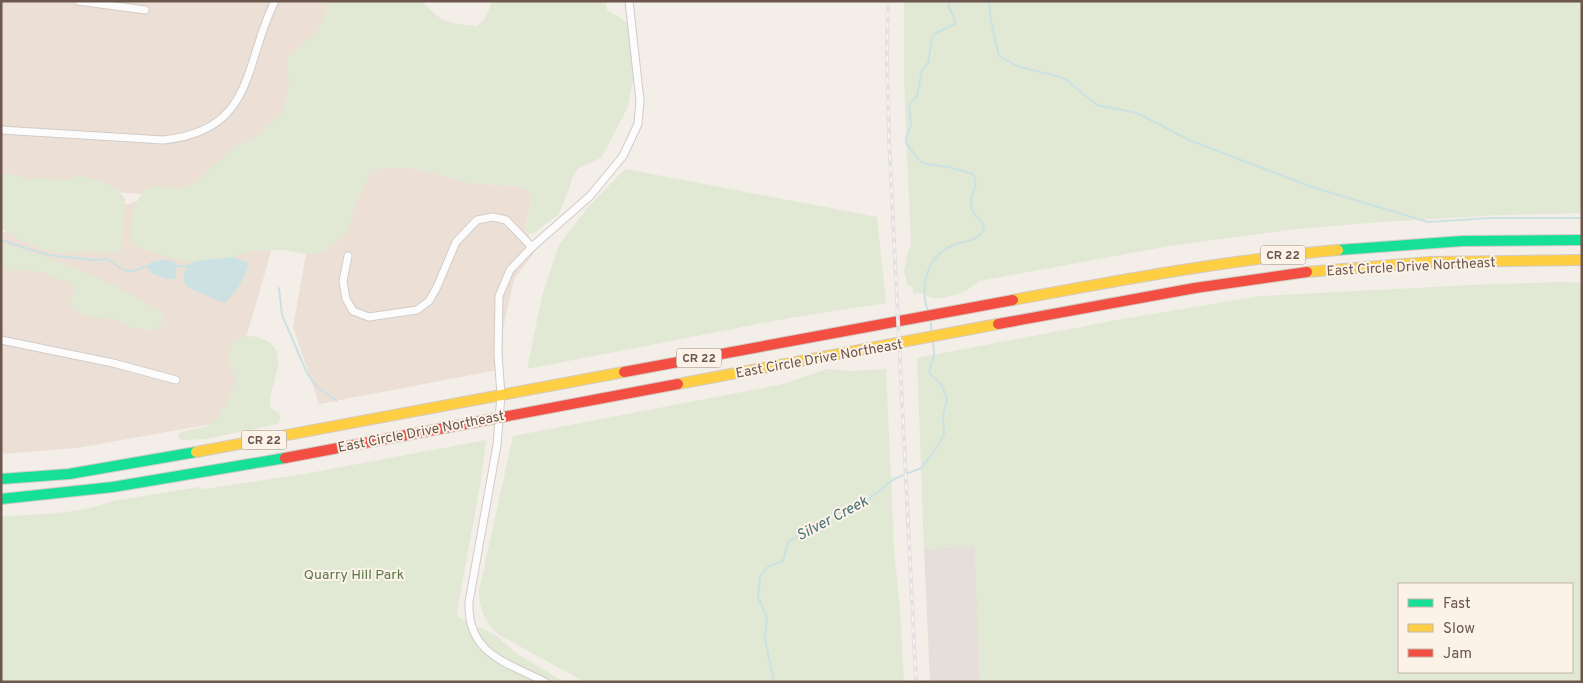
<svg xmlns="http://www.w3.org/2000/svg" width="1583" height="683" viewBox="0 0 1583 683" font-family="Overpass,sans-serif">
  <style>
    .residential { fill: #ece0d6 }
    .industrial { fill: #e5ded9 }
    .green { fill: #e1e8d4; fill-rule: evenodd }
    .water { fill: #cbe1e2 }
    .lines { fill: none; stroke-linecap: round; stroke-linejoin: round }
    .stream { stroke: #cbe1e2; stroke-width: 2 }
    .street-casing { stroke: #d2cbc7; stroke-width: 9 }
    .fast-casing { stroke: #d3cac6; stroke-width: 12 }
    .slow-casing { stroke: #d3cac6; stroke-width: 12 }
    .jam-casing { stroke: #d3cac6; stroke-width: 12 }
    .street { stroke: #fdfcfc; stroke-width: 7 }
    .fast { stroke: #16e098; stroke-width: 10 }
    .slow { stroke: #ffcf43; stroke-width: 10 }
    .jam { stroke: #f24e42; stroke-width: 10 }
    .rail-casing { stroke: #e3e1e3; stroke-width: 4 }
    .rail { stroke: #fcf3e8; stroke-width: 2; stroke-dasharray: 5.5; stroke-linecap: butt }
    .labels { text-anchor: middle; stroke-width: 4; stroke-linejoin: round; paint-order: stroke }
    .shield { fill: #fcf3e8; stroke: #98857c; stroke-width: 1 }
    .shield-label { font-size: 12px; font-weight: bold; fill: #6d564d }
    .street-label { font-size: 14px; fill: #6d564d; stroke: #fcf3e8 }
    .park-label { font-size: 14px; fill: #597749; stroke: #fcf3e8 }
    .water-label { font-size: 15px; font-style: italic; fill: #477277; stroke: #fcf3e8 }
  </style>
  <rect width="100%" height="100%" fill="#f3eee8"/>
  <g class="residential">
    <path d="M1 1H424L408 81 297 163 246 338 229 421 77 448 1 454V233L162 196 1 182Z"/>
    <path d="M385 167 418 169 468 183 516 186 526 189 531 196 530 207 525 229 537 249 514 279 503 329V369L319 404 293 327 306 254 318 253 337 243 347 231 355 205 368 176 373 171Z"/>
  </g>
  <path class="industrial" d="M975 546 980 682H930L924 549Z"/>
  <g class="green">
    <path d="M329 1H422C439 22 450 24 477 26 486 20 489 12 491 1H606L607 10 618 16 627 23 630 38 634 76 627 109 601 158 580 167 572 177 569 189 559 214 534 233 529 234 525 229 530 207 531 196 526 189 516 186 468 183 418 169 385 167 373 171 368 176 355 205 347 231 337 243 318 253 306 254 285 250 249 251 225 261 197 265 136 247 130 238V227L136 203 144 190 156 186 168 188H180L194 184 234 147 257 136 270 124 281 113 286 101 289 84 287 59C294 50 297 49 305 43 319 32 325 17 329 1Z"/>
    <path d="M904 1H1582V213L1501 215 1381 222 1296 229 1169 246 979 281C970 291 949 299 935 298 926 298 927 291 913 294V287L908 285 904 272 908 250 911 247 904 80Z"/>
    <path d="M625 169 877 217 886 303 789 318 527 369 542 296 559 245 589 206Z"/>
    <path d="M11 173 27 180 39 178 66 180 80 176 96 180 117 189 125 199 121 251 112 253 93 251 70 253 48 251 19 240 11 233 1 229V176Z"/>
    <path d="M1 242C47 258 90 271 132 295 144 301 155 307 164 316L162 324 153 330H143L131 327 116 320 83 315 73 309 70 305 74 289 72 282 53 278 45 272 9 270 1 263Z"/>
    <path d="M1565 282 1582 283V682H980L975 546 924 549 917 358 1117 320 1260 296 1473 285ZM1399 584H1572V672H1399Z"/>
    <path d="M251 336C300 344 267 383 270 408L279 413 281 418 277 424 206 439 180 440 178 434C190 427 207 431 217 419 223 411 236 386 235 376 234 372 231 369 230 365 228 356 231 341 240 338 243 337 248 337 251 336Z"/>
    <path d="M827 369 851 371 886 369 894 550 900 608 904 682H585L501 636C486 626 479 609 479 591L513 436 783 384Z"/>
    <path d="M486 440 481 480 457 611 458 617 461 618 472 627 483 628 495 635 516 653 564 682H1V516C37 515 79 514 113 501L200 487 204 489 304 474Z"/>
  </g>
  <g class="water">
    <path d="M233 257 248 263C245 279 236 293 224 303L189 288 183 281 186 266 196 261Z"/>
    <path d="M170 260 174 262 177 266 175 279H166L150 273 147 266C152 259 162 260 170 260Z"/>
  </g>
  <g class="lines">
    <g class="stream">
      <path d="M989 1 991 20 999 56 1017 66 1064 78 1097 105 1137 113 1189 140 1309 186 1428 222 1489 218H1582"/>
      <path d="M1 240 48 255 94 260 107 259 122 269 131 272 147 266"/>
      <path d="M177 266H186"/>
      <path d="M279 288 282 315 307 373 318 388 337 401"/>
      <path d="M928 311C919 286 927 256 953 245 965 241 983 241 984 225 981 220 974 216 972 209 967 197 981 186 973 174L949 167 925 164 920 161 906 143V138L911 125 909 105 917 96 922 70 928 63 932 38 934 34 955 24C957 15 946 11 949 1"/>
      <path d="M930 318 932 333"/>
      <path d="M774 682 765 639 767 618 758 597 760 577 764 571 769 566 783 561 787 546 790 540 804 535 835 513 848 512 859 507 894 479 921 468 930 457 944 435 943 416 947 399 942 385 929 373 934 354 933 340"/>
    </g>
    <g class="street-casing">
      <g id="street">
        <path d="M78 1 145 10"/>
        <path d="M1 130 163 140C256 131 243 64 275 1"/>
        <path d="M348 256 343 281 346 299 353 311 369 317 417 310 429 301 437 287 456 242 477 220 493 217 506 220 532 247"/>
        <path d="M1 340 113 363 176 380"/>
        <path d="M545 682C506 662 467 654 469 602L497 445 501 395 498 354 499 296 510 270 532 247 590 196 623 156 638 124 640 101 629 1"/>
      </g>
    </g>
    <g class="fast-casing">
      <g id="fast">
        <path d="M1338 250 1463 241 1582 240"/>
        <path d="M1 479 69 474 196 452"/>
        <path d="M1 499 113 487 285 458"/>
      </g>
    </g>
    <g class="slow-casing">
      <g id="slow">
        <path d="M1307 272 1429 262 1582 260"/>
        <path d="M1013 300C1121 280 1228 260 1338 250"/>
        <path d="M678 384 998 324"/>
        <path d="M196 452 624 372"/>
      </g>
    </g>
    <g class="jam-casing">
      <g id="jam">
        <path d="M998 324 1195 288 1307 272"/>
        <path d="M624 372 1013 300"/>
        <path d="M285 458 678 384"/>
      </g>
    </g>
    <use href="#street" class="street"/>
    <use href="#fast" class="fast"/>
    <use href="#slow" class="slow"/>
    <use href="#jam" class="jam"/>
    <g class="rail-casing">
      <path id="rail" d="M888 1 887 56 889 139 916 682"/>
    </g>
    <use href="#rail" class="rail"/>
  </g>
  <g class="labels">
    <g class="shield">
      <rect x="1260.5" y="245.5" width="45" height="19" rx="4"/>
      <rect x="676.5" y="348.5" width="45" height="19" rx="4"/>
      <rect x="241.5" y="430.5" width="45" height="19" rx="4"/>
    </g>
    <g class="shield-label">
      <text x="1283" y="259">CR 22</text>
      <text x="699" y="362">CR 22</text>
      <text x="264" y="444">CR 22</text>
    </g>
    <g class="street-label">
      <text transform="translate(1411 266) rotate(-3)" y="5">East Circle Drive Northeast</text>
      <text transform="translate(819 358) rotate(-10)" y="5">East Circle Drive Northeast</text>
      <text transform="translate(421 431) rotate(-11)" y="5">East Circle Drive Northeast</text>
    </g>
    <g class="park-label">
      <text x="354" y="579">Quarry Hill Park</text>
    </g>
    <g class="water-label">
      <text transform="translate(832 518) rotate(-28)" y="5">Silver Creek</text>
    </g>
  </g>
  <rect width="1583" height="683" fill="none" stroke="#6d564d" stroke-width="5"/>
  <rect x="1398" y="583" width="175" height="90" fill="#fcf3e8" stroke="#c3b4aa"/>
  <rect x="1408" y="599" width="25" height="8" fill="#16e098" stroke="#c3b4aa"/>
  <text x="1443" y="608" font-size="15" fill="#6d564d">Fast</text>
  <rect x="1408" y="624" width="25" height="8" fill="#ffcf43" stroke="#c3b4aa"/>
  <text x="1443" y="633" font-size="15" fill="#6d564d">Slow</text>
  <rect x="1408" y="649" width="25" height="8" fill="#f24e42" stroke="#c3b4aa"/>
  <text x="1443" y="658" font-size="15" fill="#6d564d">Jam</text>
</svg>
